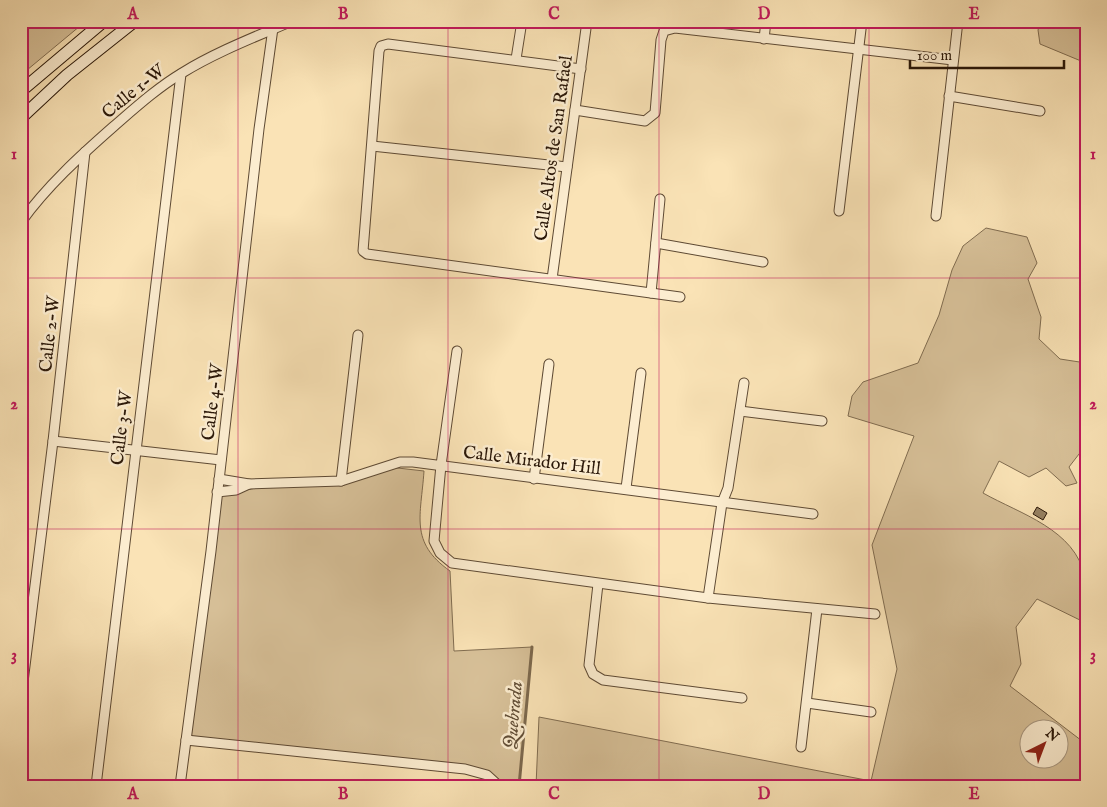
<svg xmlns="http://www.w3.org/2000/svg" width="1107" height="807" viewBox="0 0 1107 807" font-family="'IM FELL English',serif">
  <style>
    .green { fill: #d7c098; stroke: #806c50; fill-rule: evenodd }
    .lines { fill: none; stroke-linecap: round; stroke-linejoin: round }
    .stream { stroke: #7c684d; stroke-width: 3 }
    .building { fill: #968162; stroke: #2a1708 }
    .minor-casing { stroke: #5e4a34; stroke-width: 11 }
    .secondary-casing { stroke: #2a1708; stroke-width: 13 }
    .minor { stroke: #fcedd0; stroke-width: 9 }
    .secondary { stroke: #fcedd0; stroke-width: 11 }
    .grid { fill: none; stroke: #c2185b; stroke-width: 1; stroke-opacity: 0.55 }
    .labels { text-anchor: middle; stroke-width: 5; stroke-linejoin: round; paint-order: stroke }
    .street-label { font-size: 18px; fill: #2a1708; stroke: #fcedd0 }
    .water-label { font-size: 19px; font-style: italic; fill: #614d36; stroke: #fcedd0 }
    .neatline { fill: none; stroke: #c2185b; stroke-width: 2 }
    .grid-label { font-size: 16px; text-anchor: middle; font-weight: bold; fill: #c2185b }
  </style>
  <rect width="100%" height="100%" fill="#fae3b6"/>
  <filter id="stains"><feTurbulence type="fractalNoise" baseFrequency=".004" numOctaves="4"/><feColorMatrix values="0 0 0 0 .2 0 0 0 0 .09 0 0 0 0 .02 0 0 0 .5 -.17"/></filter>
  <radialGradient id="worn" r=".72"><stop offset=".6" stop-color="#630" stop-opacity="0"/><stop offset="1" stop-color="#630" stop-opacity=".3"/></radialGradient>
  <g class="green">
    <path d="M21 21H86L21 75Z"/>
    <path d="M1041 21H1086V67L1081 61 1040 44 1038 30Z"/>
    <path d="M986 228 1027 237 1037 263 1028 279 1041 317 1039 339 1060 359 1086 363V445L1069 467 1077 483 1066 486 1046 468 1029 477 999 461 983 493C1020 514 1075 529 1085 577 1088 591 1086 608 1086 623L1037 599 1016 627 1021 664 1010 686 1086 744V786H536L539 717 871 781 897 669 872 545 914 436 848 416 852 396 863 382 918 363 939 315 952 270 963 246ZM1030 730H1060V760H1030Z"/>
    <path d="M389 467 424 471C421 516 409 542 450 571L454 651 532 647 519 786H499L487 775 186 740 216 496 261 487 341 483Z"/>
  </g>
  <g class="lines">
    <path class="stream" d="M519 786 532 647"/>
  </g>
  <path class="building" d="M1037 507 1047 513 1043 520 1033 514Z"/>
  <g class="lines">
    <g class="minor-casing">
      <g id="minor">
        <path d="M764 39 766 21"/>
        <path d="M516 59 522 21"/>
        <path d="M581 69 388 44 381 46 379 51 363 251 367 254 680 297"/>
        <path d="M949 96 1040 111"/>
        <path d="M575 110 645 121 655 113 661 40 664 31 675 28 953 60"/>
        <path d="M372 146 567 167"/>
        <path d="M839 211 862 21"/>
        <path d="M936 216 958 21"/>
        <path d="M21 222C47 186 80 156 113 127 135 108 157 88 182 73 216 52 255 37 292 21"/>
        <path d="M656 243 763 262"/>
        <path d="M552 279 587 21"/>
        <path d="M651 293 660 199"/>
        <path d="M457 351 441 465 434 541 440 553 452 563 708 598 875 614"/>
        <path d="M740 411 822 421"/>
        <path d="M53 441 221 460"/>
        <path d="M219 479 249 484 341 481 400 462H413L813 514"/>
        <path d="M534 479 549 364"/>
        <path d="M341 481 358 335"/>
        <path d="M626 488 641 373"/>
        <path d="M217 492 236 490 249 484"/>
        <path d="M598 584 589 665 593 674 603 680 742 698"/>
        <path d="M708 598 722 503 728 488 744 383"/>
        <path d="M21 698 53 441 85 152"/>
        <path d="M807 703 871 712"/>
        <path d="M186 740 465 769 487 775 499 786"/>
        <path d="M801 747 817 609"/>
        <path d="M96 786 181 74"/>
        <path d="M180 786 211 551 259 129 274 21"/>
      </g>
    </g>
    <g class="secondary-casing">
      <g id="secondary">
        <path d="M21 91 104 21"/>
        <path d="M21 118 67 75 135 21"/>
      </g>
    </g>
    <use href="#minor" class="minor"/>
    <use href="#secondary" class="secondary"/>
  </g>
  <path class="grid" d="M238 21V786M448 21V786M659 21V786M869 21V786M21 278H1086M21 529H1086"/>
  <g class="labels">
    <g class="street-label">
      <text transform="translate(133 91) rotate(-39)" y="6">Calle 1-W</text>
      <text transform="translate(553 148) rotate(-82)" y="6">Calle Altos de San Rafael</text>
      <text transform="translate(49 334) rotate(-84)" y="6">Calle 2-W</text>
      <text transform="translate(212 402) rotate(-83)" y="6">Calle 4-W</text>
      <text transform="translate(121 428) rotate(-83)" y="6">Calle 3-W</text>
      <text transform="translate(532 460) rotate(7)" y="6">Calle Mirador Hill</text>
    </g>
    <g class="water-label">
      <text transform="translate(512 715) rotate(-85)" y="7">Quebrada</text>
    </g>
  </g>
  <rect width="1107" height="807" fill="none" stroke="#fae3b6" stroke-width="55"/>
  <g transform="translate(1044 744) rotate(42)"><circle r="24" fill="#fcedd0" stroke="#a89780"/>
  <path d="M0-4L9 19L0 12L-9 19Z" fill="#8f2418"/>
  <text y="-8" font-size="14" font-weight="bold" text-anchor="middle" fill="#2a1708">N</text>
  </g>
  <path d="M910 60v8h154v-8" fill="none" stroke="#2a1708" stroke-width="2.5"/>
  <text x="917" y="60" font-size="15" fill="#2a1708" stroke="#fcedd0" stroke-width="4" paint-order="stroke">100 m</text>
  <rect x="28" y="28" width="1052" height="752" class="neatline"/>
  <g class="grid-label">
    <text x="133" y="19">A</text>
    <text x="343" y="19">B</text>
    <text x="554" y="19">C</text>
    <text x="764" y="19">D</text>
    <text x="974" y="19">E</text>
    <text x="14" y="159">1</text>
    <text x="1093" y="159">1</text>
    <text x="14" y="409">2</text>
    <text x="1093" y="409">2</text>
    <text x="14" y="660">3</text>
    <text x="1093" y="660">3</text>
    <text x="133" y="799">A</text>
    <text x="343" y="799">B</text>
    <text x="554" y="799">C</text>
    <text x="764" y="799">D</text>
    <text x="974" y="799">E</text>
  </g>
  <rect width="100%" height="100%" filter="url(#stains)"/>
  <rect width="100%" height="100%" fill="url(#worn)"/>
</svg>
